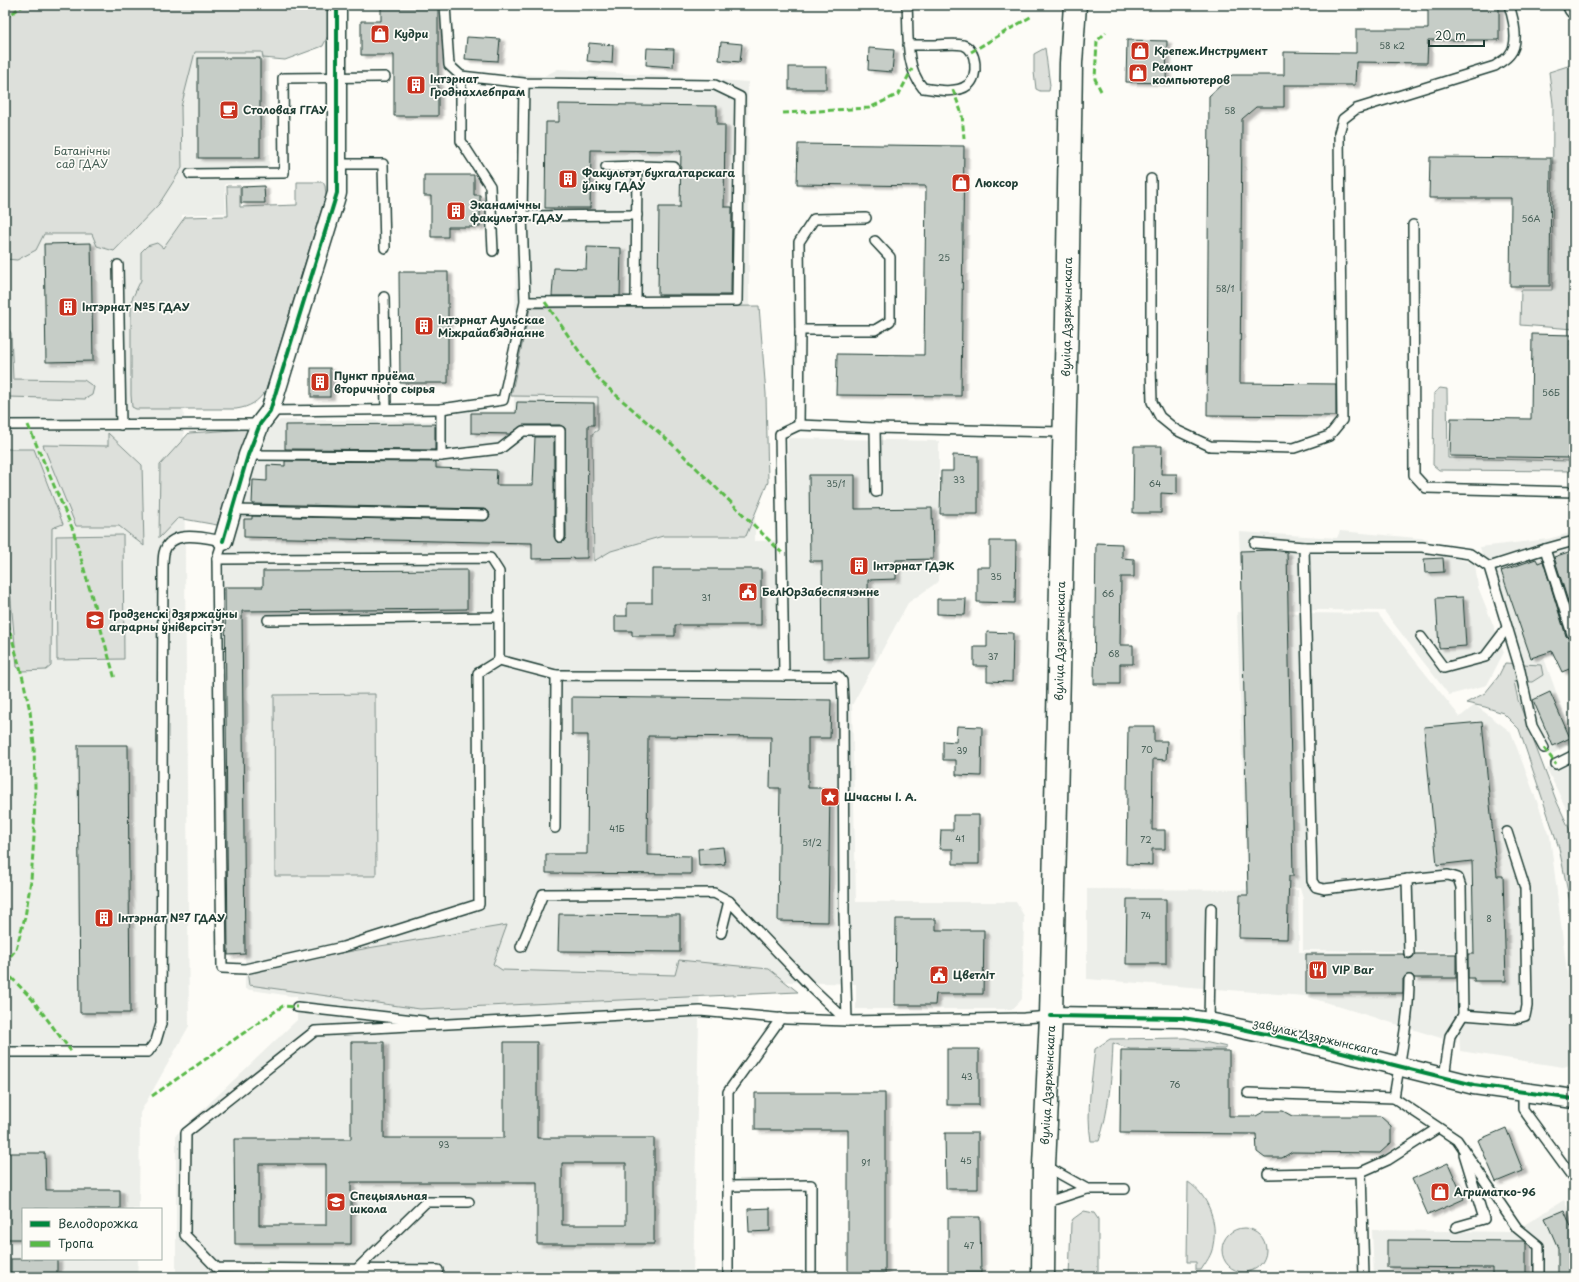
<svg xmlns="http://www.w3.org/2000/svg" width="1579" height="1282" viewBox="0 0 1579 1282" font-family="'Playpen Sans',sans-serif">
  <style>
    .built { fill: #eceee9 }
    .green { fill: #dde0db; stroke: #7e8e88 }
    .building { fill: #c6cdc7; stroke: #1f3d34; fill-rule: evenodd; filter: url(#shadow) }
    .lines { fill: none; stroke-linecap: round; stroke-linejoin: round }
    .lane-casing { stroke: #1f3d34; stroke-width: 12 }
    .street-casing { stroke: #1f3d34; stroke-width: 21 }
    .secondary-casing { stroke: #1f3d34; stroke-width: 25 }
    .lane { stroke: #fdfcf7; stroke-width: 9 }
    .street { stroke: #fdfcf7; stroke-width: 18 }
    .secondary { stroke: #fdfcf7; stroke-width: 22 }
    .quiet { stroke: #58b947; stroke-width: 3; stroke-dasharray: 6 3; stroke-linecap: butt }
    .cycleway-casing { stroke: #fdfcf7; stroke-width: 6 }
    .cycleway { stroke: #00873e; stroke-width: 4 }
    .labels { text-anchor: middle; stroke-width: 3.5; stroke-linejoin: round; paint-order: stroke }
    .number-label { font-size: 9px; fill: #496159 }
    .poi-label { font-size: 11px; font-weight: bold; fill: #1f3d34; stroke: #fdfcf7; text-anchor: start }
    .park-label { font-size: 11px; fill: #455e55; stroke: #fdfcf7 }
    .street-label { font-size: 11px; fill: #1f3d34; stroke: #fdfcf7 }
  </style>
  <defs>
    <filter id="shadow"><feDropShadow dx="4.5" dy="2.5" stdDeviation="1" flood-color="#0004"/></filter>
  </defs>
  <rect width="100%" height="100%" fill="#fdfcf7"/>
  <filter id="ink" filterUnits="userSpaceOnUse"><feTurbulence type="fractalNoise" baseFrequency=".025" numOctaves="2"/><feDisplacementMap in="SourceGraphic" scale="8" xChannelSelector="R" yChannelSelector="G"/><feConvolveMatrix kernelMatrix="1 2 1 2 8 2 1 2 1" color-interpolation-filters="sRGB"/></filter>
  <g filter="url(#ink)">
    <g class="built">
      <path d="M5 5H268L269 181 225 184 226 213 182 215 189 1026 140 1113 139 1209H23V1259H138L137 1277H5Z"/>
      <path d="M558 69 748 82 749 300 755 440V541L788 540V438L939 441V581L908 603 852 705 856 902H1016L1024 916 1022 999 1013 1009H856V984L700 979 693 1277H176V1135L297 1020V997L245 989V954L228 955 224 563 245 493 270 428 280 420 433 421 466 411H514L518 74 544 76Z"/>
      <path d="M1340 531 1428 539 1429 554 1445 555 1475 564 1478 587 1504 652 1487 685 1449 695 1384 611 1242 609 1239 532 1337 538Z"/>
      <path d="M1574 532V646L1544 658 1574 742 1548 756 1500 622 1480 547 1548 539Z"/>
      <path d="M1237 612 1378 614 1460 717 1475 705 1511 732 1550 836 1574 1029V1064L1563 1067 1460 1051 1455 952 1303 950V899L1300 888 1247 887Z"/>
      <path d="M1574 757V825L1547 769Z"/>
      <path d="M1087 889 1298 890 1299 952 1454 953 1457 1043 1305 996 1087 979Z"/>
      <path d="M1564 1200 1574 1223V1277H1374L1372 1230 1513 1232Z"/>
    </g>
    <g class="green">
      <path d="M5 5H331V29L323 46 285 60 263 58 262 52H195L181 107 182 168 159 204 114 251 97 246 92 234H44L36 250 17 260 5 259Z"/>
      <path d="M1045 48 1050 85 1049 91H1040L1036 89 1034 72V54Z"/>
      <path d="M1574 64V471L1439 470 1433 465 1434 393 1440 388 1447 389 1448 458 1571 461 1574 329 1520 325 1521 290H1552L1553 104 1549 72Z"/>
      <path d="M297 182H323L325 186 326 195 266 390C258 402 250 407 236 409H136L132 407 131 395V301L141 280V252L147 246 157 243 163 248 185 217 228 216 227 186H240V207L297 205Z"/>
      <path d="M759 306 766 394 768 482 746 536H663L611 551 594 561 592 434 598 430V397L511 396 530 308Z"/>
      <path d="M5 323 11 333 13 379 84 380 94 387 92 395 85 399 8 397 5 396Z"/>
      <path d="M249 429 217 525 178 518 159 538 160 465 189 433Z"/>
      <path d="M108 433 142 465 144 546 119 526H76L43 445 108 446Z"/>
      <path d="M5 449H34L63 524 52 528 51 666 46 670 22 671 17 667 10 590 5 571Z"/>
      <path d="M123 535 124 659 57 660 56 536Z"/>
      <path d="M1505 663 1541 665 1543 675 1532 682 1514 681 1518 700 1556 800 1569 828 1574 845V934L1572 912 1559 848 1519 729 1503 713 1485 707 1466 703 1485 693 1498 677Z"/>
      <path d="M375 694 376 876H275L274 695Z"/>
      <path d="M507 925 493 964 502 970 675 975 679 960 769 969 798 992 420 1009 249 985 247 971 374 947Z"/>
      <path d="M1186 1038 1227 1047 1224 1049H1130L1113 1043C1112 1073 1109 1112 1099 1141H1091C1086 1111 1092 1079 1095 1049L1110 1039Z"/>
      <path d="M1188 1182C1208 1195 1218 1222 1213 1245 1212 1255 1206 1262 1201 1270H1196V1262H1187Z"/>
      <path d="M1084 1211 1094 1213 1098 1219V1277H1069L1071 1223 1073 1219Z"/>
      <circle cx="1244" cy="1250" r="22"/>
    </g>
    <g class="building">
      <path d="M1428 6H1499V40H1428L1427 63 1356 62 1355 85H1284V107H1256L1242 119 1240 383 1336 384V416L1207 415 1209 96 1232 75H1284V52L1356 53V29H1428Z"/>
      <path d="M381 7H438V116H394V55H361V21H381Z"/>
      <path d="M467 37 500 39 498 61 465 59Z"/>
      <path d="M1127 40 1167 41 1166 83 1126 82Z"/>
      <path d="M721 42 742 44 740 62 719 60Z"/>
      <path d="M589 43 613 45 612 63 587 61Z"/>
      <path d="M647 48 674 49 673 67 646 65Z"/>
      <path d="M869 48 894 50 892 72 868 70Z"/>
      <rect x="198" y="58" width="62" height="100"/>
      <rect x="789" y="67" width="37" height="22"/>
      <path d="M559 104 717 106V125H725L724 207H732L731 295H658L659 207H680L681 151 591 150 590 208H545L546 122H559Z"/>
      <path d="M798 144 964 146 961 396 836 395 837 354 924 355 926 186 797 184Z"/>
      <path d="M1430 157 1551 158 1550 286H1510L1511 198H1429Z"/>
      <path d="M424 175H474V195H480V227H448V237H431V196H424Z"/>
      <path d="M264 186 265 203H241V187Z"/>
      <path d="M91 243 93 361 46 362 44 244Z"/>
      <path d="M587 247 621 248 620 296H552L554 268 586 269Z"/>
      <path d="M399 272H448V383H400Z"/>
      <path d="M1532 334 1572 335 1570 458 1450 456 1451 418 1531 419Z"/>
      <rect x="311" y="368" width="19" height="29"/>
      <path d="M517 402 594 403V425H588L587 558 532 559V543L244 537V519H252V516L484 521 487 520 490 516 489 512 484 509 252 504 253 480 267 481V465L285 466V461L436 462V468L497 470 496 485H533L535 437H554V537L557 542H563L566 537 565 428 560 425H523L510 434 471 433V413H516Z"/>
      <path d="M435 424V450L285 449V425Z"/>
      <path d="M1134 446H1162L1161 474H1177V494L1161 493V513H1133Z"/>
      <path d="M953 455 978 456V514H940L941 471H953Z"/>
      <path d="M809 475H855V509L932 508 933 559 896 560V579L868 580 869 657 823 658 822 561H810Z"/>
      <path d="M990 541H1016L1015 603 977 602V567H990Z"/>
      <path d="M1096 543 1122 544V558L1134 559V577H1121L1120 645H1133V664H1120V684H1094Z"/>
      <path d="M1272 550 1287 552 1293 876H1289L1287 939 1239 938 1240 895H1248L1241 551Z"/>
      <path d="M1574 550V620L1554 557Z"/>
      <path d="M1443 558 1444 572 1425 573 1424 559Z"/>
      <path d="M1536 559 1538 563 1543 561 1566 636 1570 640H1574V667L1562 672 1552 651 1531 658 1501 571Z"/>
      <path d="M652 569H761V625H675V636H632V631H615V616H627V603H652Z"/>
      <path d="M467 570V609L242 611 245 954 228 955 225 587H263V571Z"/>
      <path d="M1463 597 1466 646 1439 648 1436 598Z"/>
      <path d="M937 599H966L965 615 937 614Z"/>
      <path d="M987 632 1013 633 1012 682 987 681V666H974V647H987Z"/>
      <path d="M1550 692 1570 738 1553 746 1533 700Z"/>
      <path d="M572 697 831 700 830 738H808V788H830L828 922 778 921 780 788H770L771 737 648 736 647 855 691 856V874L546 873V854H587L588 735H572Z"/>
      <path d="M1482 722 1497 876H1503L1506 981H1474V978H1468V954H1474L1472 861 1437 865 1424 727Z"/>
      <path d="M957 726 982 727 981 776 956 775V760H943V741L956 742Z"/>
      <path d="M1128 726H1154V741H1167L1166 760 1153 759 1152 830H1165V849H1152V865L1126 864Z"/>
      <path d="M78 745H128L130 1013H80Z"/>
      <path d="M953 815H979V864H953V849H940L941 830H953Z"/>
      <path d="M723 847 725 864 699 866 698 849Z"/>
      <path d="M1127 899H1166V964H1126Z"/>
      <path d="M559 914 680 915V952L558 951Z"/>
      <path d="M896 919H936V930H984L983 994H936L935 1005H895Z"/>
      <path d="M1306 954H1403L1406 958 1409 959 1412 958 1415 954H1456V978H1414L1412 975H1407L1403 979V993H1306Z"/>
      <path d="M351 1042H384V1138H504V1042H537V1138H654V1244H537V1182H351V1244H235L234 1139H351ZM562 1163H626V1225H562ZM259 1164H326V1225H259Z"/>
      <rect x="947" y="1049" width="32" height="56"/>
      <path d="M1121 1050 1229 1051V1116H1256L1265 1111H1283L1292 1116H1380L1391 1126V1143L1380 1153 1292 1152 1282 1158H1265L1257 1152 1256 1134 1120 1133Z"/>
      <path d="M755 1093H885V1277H848V1130H755Z"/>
      <path d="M1506 1128 1523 1171 1496 1182 1478 1140Z"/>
      <path d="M945 1133H978V1189H946Z"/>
      <path d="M5 1153H45L46 1190H120V1209H23V1239H5Z"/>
      <path d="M1448 1163 1464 1199 1428 1215 1412 1179Z"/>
      <path d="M770 1208V1231L749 1232 748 1209Z"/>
      <path d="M1564 1210 1574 1234V1277H1558V1248L1545 1218Z"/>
      <path d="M948 1217H980L981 1273H948Z"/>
      <path d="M1387 1240 1524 1241 1526 1244V1277H1492V1268L1387 1267Z"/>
      <rect x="11" y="1259" width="46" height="18"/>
    </g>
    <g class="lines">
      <g class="lane-casing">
        <g id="lane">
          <path d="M445 5 449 65 461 76V141L490 186 493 251"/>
          <path d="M907 5C909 32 904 66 923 88 935 90 957 94 968 85 979 77 977 49 963 45 954 43 943 45 933 45 924 45 916 45 908 45"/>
          <path d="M461 76 524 83 715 85 740 97 737 301 525 302 522 216 524 83"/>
          <path d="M337 164H383L385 248"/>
          <path d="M606 167 637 166 674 167"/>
          <path d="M190 174 284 173 283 78 385 77"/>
          <path d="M1151 179V366L1152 402 1160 417 1176 430 1210 446 1294 448 1329 436 1342 420 1339 133 1343 119 1356 109 1495 66C1500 62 1507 59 1510 54 1520 42 1513 18 1509 5"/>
          <path d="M522 216 637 215"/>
          <path d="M866 218 814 219 799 242 800 330 799 425 875 428 1064 432"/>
          <path d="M1413 225 1414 475 1426 488 1574 492"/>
          <path d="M118 265 121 425"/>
          <path d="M384 297 386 409"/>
          <path d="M636 301 637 166"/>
          <path d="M800 330H875L890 321V257L875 241"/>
          <path d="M441 409V456L500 449 523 431H560V537"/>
          <path d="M270 411 441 409 503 400 525 302"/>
          <path d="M5 425 260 424"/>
          <path d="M875 428 876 492"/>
          <path d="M248 455 441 456"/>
          <path d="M232 510 484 515"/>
          <path d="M1255 543 1304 547H1422L1470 554 1489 567 1519 666 1532 726 1544 748"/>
          <path d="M1304 547 1312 881 1316 887 1324 889 1418 878 1448 875 1458 878 1461 887 1463 1015 1450 1036 1444 1077"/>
          <path d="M1545 549 1572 634"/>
          <path d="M217 559 490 558 499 572V660L556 675"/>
          <path d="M1489 567 1545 549 1574 541"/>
          <path d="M268 620 499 617"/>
          <path d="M1421 637 1444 668 1485 657 1507 628"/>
          <path d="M784 676 780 434 799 425"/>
          <path d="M1556 764 1574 755"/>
          <path d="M555 828 556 675 838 676 842 681 843 700 844 915 847 1021"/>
          <path d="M1407 879 1409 953"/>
          <path d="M721 933 729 901 811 987 847 1021"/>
          <path d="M521 947 543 894 714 893 729 901"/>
          <path d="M1409 980C1409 1020 1400 1058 1394 1098L1457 1140 1517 1228 1539 1246V1277"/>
          <path d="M297 1007 423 1021"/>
          <path d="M1463 1015 1515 1019 1525 1016 1527 1006 1525 888 1507 832"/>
          <path d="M1209 1022 1211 908"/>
          <path d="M6 1052H148L156 1041 161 1024 163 569C163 564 163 558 164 553 170 528 205 538 223 541L217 559 222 968 245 969 343 947 479 904 478 673 499 660"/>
          <path d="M1523 1092V1109L1574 1179"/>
          <path d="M1248 1093 1394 1098"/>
          <path d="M1044 1165 1087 1189"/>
          <path d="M1361 1172 1364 1277"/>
          <path d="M1268 1174 1361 1172 1388 1160 1438 1128"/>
          <path d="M729 1186 811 1185V1270"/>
          <path d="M1044 1203 1087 1189H1125"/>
          <path d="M1456 1227 1484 1219 1464 1154"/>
          <path d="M356 1270 426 1202H469"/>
          <path d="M438 1270 217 1268 185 1235 186 1133 315 1031 700 1011 787 1019 847 1021 1024 1018 1051 1016"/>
          <path d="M728 1277V1092L781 1018"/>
        </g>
      </g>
      <g class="street-casing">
        <g id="street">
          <path d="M1572 5 1574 9"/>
          <path d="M223 541 248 455 260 424 270 411 337 193V5"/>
          <path d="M1051 1016 1182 1018 1209 1022 1294 1040 1474 1085 1574 1099"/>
        </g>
      </g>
      <g class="secondary-casing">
        <path id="secondary" d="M1043 1277 1044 1165 1051 1016 1058 717 1067 319 1071 63 1075 5"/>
      </g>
      <use href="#lane" class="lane"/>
      <use href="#street" class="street"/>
      <use href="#secondary" class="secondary"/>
      <g class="quiet">
        <path d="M5 18 24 5"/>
        <path d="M971 52 1032 16"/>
        <path d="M953 90 962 114 964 138"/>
        <path d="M1101 91 1095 79 1097 41 1106 32"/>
        <path d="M783 113 869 108 899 94 912 69"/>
        <path d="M545 302 599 380 672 444 782 553"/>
        <path d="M28 425 73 530 115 679"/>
        <path d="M1544 748 1556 764"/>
        <path d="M5 963 16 949 25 917 31 880 34 837 35 788 34 745 30 711 23 679 5 613"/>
        <path d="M5 971 32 999 71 1051"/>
        <path d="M152 1096 283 1006 297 1007"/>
        <path d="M262 1277 268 1269"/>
      </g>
      <g class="cycleway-casing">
        <g id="cycleway">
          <path d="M223 541 248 455 260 424 270 411 337 193V5"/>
          <path d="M1051 1016 1182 1018 1209 1022 1294 1040 1474 1085 1574 1099"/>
        </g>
      </g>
      <use href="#cycleway" class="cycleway"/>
    </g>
  </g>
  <defs>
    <g id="shop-square" transform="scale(1)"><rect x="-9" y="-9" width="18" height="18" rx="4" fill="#c8321e" stroke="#fdfcf7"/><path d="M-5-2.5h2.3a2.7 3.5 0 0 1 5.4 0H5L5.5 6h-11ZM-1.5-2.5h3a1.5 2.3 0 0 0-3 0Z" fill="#fff"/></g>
    <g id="building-square" transform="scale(1)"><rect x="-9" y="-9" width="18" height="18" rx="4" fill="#c8321e" stroke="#fdfcf7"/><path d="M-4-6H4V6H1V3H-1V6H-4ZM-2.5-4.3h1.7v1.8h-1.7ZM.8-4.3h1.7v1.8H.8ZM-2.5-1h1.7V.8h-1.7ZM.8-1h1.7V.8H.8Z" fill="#fff"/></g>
    <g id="cafe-square" transform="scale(1)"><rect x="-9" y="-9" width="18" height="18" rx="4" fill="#c8321e" stroke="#fdfcf7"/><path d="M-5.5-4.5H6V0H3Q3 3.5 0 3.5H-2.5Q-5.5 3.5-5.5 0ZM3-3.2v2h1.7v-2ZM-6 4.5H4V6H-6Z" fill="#fff"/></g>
    <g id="civic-square" transform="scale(1)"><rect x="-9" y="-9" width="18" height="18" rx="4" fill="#c8321e" stroke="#fdfcf7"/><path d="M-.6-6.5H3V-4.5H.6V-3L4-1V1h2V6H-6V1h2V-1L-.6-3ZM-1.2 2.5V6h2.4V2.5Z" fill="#fff"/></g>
    <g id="university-square" transform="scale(1)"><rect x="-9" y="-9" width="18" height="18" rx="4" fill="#c8321e" stroke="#fdfcf7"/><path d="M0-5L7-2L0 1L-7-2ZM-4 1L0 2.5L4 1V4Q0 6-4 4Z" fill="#fff"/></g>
    <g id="sight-square" transform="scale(1)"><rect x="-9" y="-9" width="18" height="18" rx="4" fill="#c8321e" stroke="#fdfcf7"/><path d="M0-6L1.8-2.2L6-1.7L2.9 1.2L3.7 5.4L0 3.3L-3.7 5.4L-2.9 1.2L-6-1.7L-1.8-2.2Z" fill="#fff"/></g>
    <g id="restaurant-square" transform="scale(1)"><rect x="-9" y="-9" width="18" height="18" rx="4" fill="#c8321e" stroke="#fdfcf7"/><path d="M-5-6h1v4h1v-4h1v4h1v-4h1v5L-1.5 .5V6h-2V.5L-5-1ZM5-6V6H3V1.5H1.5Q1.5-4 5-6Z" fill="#fff"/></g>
    <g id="school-square" transform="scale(1)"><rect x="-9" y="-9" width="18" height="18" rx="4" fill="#c8321e" stroke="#fdfcf7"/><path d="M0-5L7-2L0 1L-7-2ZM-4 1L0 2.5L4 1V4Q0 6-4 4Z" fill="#fff"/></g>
  </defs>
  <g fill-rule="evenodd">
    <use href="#shop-square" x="380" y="34"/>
    <use href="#shop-square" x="1140" y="51"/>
    <use href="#shop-square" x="1138" y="73"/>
    <use href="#building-square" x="416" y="85"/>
    <use href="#cafe-square" x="229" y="110"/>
    <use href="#building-square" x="568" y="179"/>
    <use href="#shop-square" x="961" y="183"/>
    <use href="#building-square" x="456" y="211"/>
    <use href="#building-square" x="68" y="307"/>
    <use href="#building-square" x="424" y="326"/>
    <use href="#building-square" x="320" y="382"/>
    <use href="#building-square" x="859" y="566"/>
    <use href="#civic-square" x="748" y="592"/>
    <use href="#university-square" x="95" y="620"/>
    <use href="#sight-square" x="830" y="797"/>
    <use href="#building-square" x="104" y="918"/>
    <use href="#restaurant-square" x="1318" y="970"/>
    <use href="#civic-square" x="939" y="975"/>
    <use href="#shop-square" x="1440" y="1192"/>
    <use href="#school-square" x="336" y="1202"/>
  </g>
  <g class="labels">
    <g class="number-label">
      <text x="1392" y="49">58 к2</text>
      <text x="1230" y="114">58</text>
      <text x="1531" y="222">56А</text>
      <text x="944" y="261">25</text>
      <text x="1225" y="292">58/1</text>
      <text x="1551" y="396">56Б</text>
      <text x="959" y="483">33</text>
      <text x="836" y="487">35/1</text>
      <text x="1155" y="487">64</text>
      <text x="996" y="580">35</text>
      <text x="1108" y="597">66</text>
      <text x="706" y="601">31</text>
      <text x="1114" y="657">68</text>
      <text x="993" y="660">37</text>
      <text x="1147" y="753">70</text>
      <text x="962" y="754">39</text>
      <text x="617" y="832">41Б</text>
      <text x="960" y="842">41</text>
      <text x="1146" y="843">72</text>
      <text x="812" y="846">51/2</text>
      <text x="1146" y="919">74</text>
      <text x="1489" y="922">8</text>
      <text x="967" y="1080">43</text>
      <text x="1175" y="1088">76</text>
      <text x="444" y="1148">93</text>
      <text x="966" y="1164">45</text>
      <text x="866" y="1166">91</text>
      <text x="969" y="1249">47</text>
    </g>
    <g class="poi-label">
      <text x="394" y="38">Кудри</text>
      <text x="1154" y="55">Крепеж.Инструмент</text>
      <text x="1152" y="71">Ремонт<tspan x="1152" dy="13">компьютеров</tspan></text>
      <text x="430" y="83">Інтэрнат<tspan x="430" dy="13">Гроднахлебпрам</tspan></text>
      <text x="243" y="114">Столовая ГГАУ</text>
      <text x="582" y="177">Факультэт бухгалтарскага<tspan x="582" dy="13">ўліку ГДАУ</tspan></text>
      <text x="975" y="187">Люксор</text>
      <text x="470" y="209">Эканамічны<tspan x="470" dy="13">факультэт ГДАУ</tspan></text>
      <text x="82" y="311">Інтэрнат №5 ГДАУ</text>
      <text x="438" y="324">Інтэрнат Аульскае<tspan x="438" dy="13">Міжрайабʼяднанне</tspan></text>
      <text x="334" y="380">Пункт приёма<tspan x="334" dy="13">вторичного сырья</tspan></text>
      <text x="873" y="570">Інтэрнат ГДЭК</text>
      <text x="762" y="596">БелЮрЗабеспячэнне</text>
      <text x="109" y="618">Гродзенскі дзяржаўны<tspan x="109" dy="13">аграрны ўніверсітэт</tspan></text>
      <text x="844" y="801">Шчасны І. А.</text>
      <text x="118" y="922">Інтэрнат №7 ГДАУ</text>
      <text x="1332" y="974">VIP Bar</text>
      <text x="953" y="979">Цветліт</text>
      <text x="1454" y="1196">Агриматко-96</text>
      <text x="350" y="1200">Спецыяльная<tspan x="350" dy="13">школа</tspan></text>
    </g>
    <g class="park-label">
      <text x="82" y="155">Батанічны<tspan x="82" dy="13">сад ГДАУ</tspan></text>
    </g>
    <g class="street-label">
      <text transform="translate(1067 317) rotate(-89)" y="4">вуліца Дзяржынскага</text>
      <text transform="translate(1060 641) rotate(-89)" y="4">вуліца Дзяржынскага</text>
      <text transform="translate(1316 1037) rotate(13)" y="4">завулак Дзяржынскага</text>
      <text transform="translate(1048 1085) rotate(-87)" y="4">вуліца Дзяржынскага</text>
    </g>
  </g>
  <rect width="1579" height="1282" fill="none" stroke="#fdfcf7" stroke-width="20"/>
  <rect x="10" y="10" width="1559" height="1262" fill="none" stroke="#1f3d34" stroke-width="1.5" filter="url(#ink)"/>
  <rect x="22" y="1208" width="140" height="52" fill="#fdfcf7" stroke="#a4b0a9"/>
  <rect x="30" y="1221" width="20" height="6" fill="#00873e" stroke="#a4b0a9"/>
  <text x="58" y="1228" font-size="12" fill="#1f3d34">Велодорожка</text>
  <rect x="30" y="1241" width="20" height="6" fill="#58b947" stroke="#a4b0a9"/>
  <text x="58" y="1248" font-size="12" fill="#1f3d34">Тропа</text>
  <path d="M1429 40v6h55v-6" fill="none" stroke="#1f3d34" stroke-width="2"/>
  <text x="1435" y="40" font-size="12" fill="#1f3d34" stroke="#fdfcf7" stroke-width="3" paint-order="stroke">20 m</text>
</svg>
